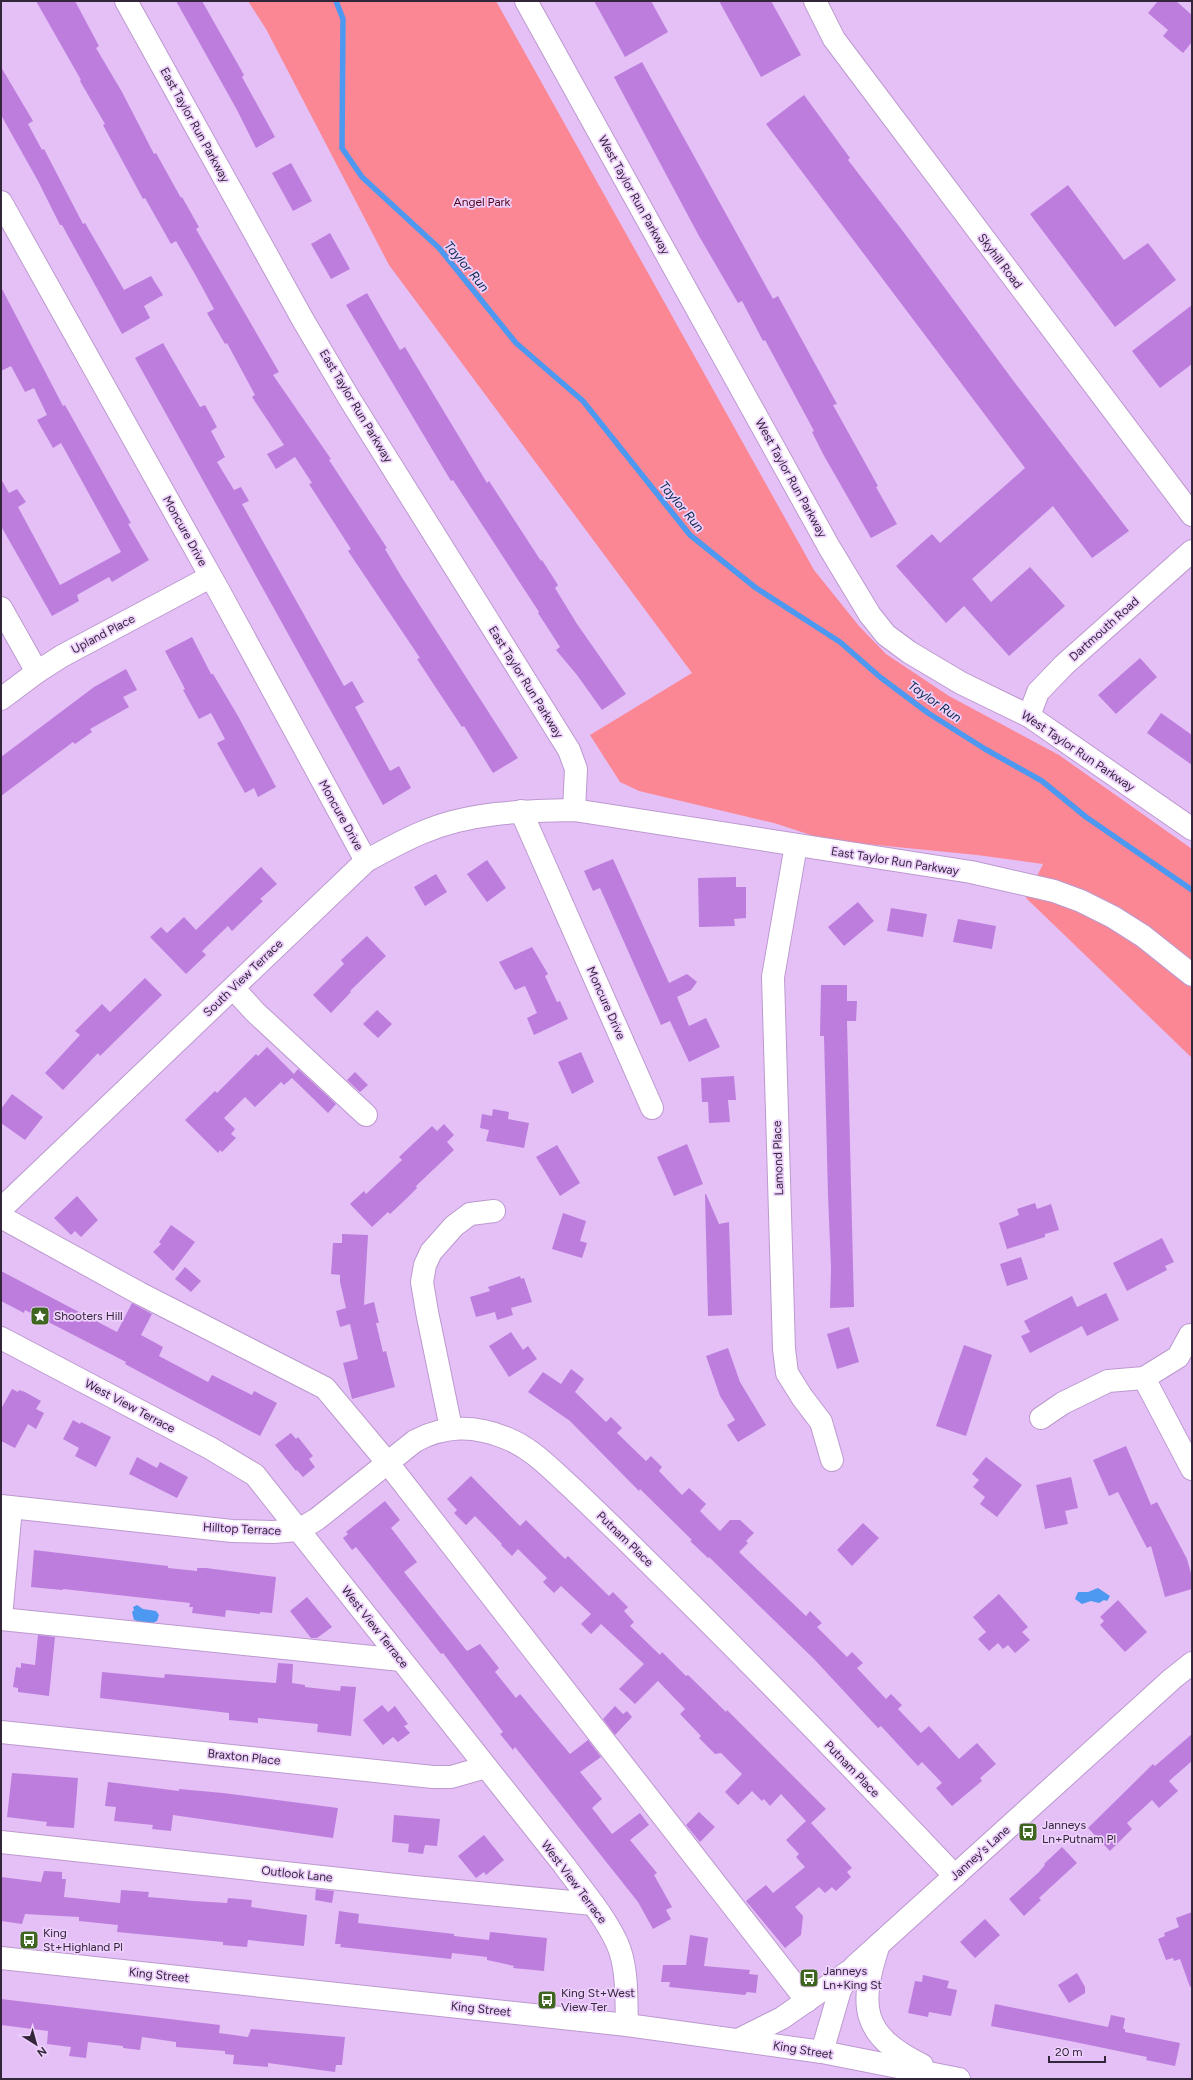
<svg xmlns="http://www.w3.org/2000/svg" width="1193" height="2080" viewBox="0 0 1193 2080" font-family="Figtree,sans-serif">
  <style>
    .green { fill: #fb8794 }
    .water { fill: #4d98f0 }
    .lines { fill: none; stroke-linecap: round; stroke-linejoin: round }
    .stream { stroke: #4d98f0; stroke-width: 5.5 }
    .building { fill: #bd7ddd }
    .minor-casing { stroke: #bc99ce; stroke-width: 24 }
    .major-casing { stroke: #bc99ce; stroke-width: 24 }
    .minor { stroke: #fff; stroke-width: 22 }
    .major { stroke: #fff; stroke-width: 22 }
    .labels { text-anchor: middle; stroke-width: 3.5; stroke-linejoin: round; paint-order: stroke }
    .street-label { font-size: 12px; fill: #33253a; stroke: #eed0fd }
    .park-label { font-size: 12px; fill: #530419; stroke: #eed0fd }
    .poi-label { font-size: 12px; fill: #33253a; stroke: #eed0fd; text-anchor: start }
    .water-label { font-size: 13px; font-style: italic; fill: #0c2a4d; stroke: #eed0fd }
  </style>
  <rect width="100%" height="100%" fill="#e4c0f7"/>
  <path class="green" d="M248 1H496L814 570 859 626 886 654 949 696 1059 755 1192 849V1058L1026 898 1043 864 977 855 826 840 774 823 639 791 620 782 590 735 692 673 389 265 266 29Z"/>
  <g class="water">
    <path d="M1098 1588 1110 1596 1107 1601 1104 1600 1099 1603 1091 1601 1082 1604 1075 1599 1078 1592H1088Z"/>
    <path d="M137 1605 143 1609 156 1611 159 1615 157 1621 150 1624 134 1620 132 1612 134 1610 133 1607Z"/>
  </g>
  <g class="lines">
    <path class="stream" d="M336 1 343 19 342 148 362 177 439 248 516 343 583 401 690 535 756 588 840 642 880 677 928 713 985 749 1042 781 1086 817 1192 890"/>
  </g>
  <g class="building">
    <path d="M36 1H75L99 46 96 48 122 92 154 154 156 153 181 198 182 197 199 227 196 229 279 372 273 375 331 459 329 460 387 548 385 549 401 576 518 758 493 773 464 726 462 727 436 688 417 659 420 658 348 551 351 549 309 484 312 483 295 457 276 469 267 454 284 445 252 397 255 395 227 343 225 344 207 313 214 309 196 276 176 241 171 244 145 198 143 199 103 125 105 124 80 81 81 80Z"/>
    <path d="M176 1H202L244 75 242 77 275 137 256 148 237 110Z"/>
    <path d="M594 1H651L668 32 625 57Z"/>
    <path d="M719 1H771L801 55 761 77Z"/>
    <path d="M1158 1H1176L1192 15V42L1183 53 1163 36 1168 30 1148 13Z"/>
    <path d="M642 62 773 299 778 296 837 404 833 405 878 486 876 487 897 524 871 538 823 454 812 432 814 431 765 340 763 341 742 301 738 303 699 236 614 77Z"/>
    <path d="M1 67 33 121 28 124 42 150 44 149 83 224 85 223 124 290 151 276 163 295 144 306 150 318 122 334 62 225H60L38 181 1 115Z"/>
    <path d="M804 95 850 158 848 160 905 234 1015 383 1129 531 1092 558 1053 506 972 579 991 602 1030 567 1065 606 1009 656 964 606 946 623 896 566 932 534 940 543 1025 468 766 124Z"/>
    <path d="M291 163 312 201 293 211 272 173Z"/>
    <path d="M1068 185 1124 260 1148 243 1176 280 1115 327 1030 214Z"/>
    <path d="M330 233 350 269 331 279 311 244Z"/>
    <path d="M1 287 63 406 65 405 131 523 128 524 149 560 112 582 109 577 77 595 79 601 52 616 1 526V479L9 493 17 489 26 502 18 507 60 585 121 552 61 443 53 448 37 420 47 415 34 388 25 392 11 366 1 371Z"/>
    <path d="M367 293 400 350 405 347 487 483 489 481 541 561 542 560 558 585 555 588 577 624 626 694 602 710 577 675 556 650 560 647 538 613 539 612 453 480 451 481 346 305Z"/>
    <path d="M1192 305V364L1160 388 1132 351Z"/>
    <path d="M163 343 200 407 205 405 217 427 211 431 225 457 217 462 234 490 241 487 249 501 242 504 344 686 352 681 364 702 355 707 390 771 399 766 411 788 383 805 135 358Z"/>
    <path d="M192 637 211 674H213L238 716 276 787 258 797 254 788 245 793 217 743 225 739 211 713 199 719 183 690 185 689 165 651Z"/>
    <path d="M1140 658 1157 677 1116 714 1098 695Z"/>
    <path d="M126 669 137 690 123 697 129 707 90 729 92 732 75 744 73 742 1 796V757L94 687Z"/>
    <path d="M1161 713 1192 735V765L1147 733Z"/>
    <path d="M613 859 669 983 687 974 697 982 691 990 677 997 689 1026 706 1018 720 1047 689 1062 670 1021 661 1025 600 888 593 891 584 871Z"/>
    <path d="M487 860 506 888 487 902 467 874Z"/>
    <path d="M261 867 277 884 260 899 263 901 232 931 228 926 202 951 206 955 186 974 150 937 161 927 167 933 184 917 196 930Z"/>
    <path d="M436 874 447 892 425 906 414 887Z"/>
    <path d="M736 877V887H746V918L734 919 735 926 699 927 698 878Z"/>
    <path d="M858 902 874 921 844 946 828 927Z"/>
    <path d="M891 908 927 914 923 937 887 931Z"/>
    <path d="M958 919 996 926 992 949 953 942Z"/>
    <path d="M367 936 386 956 350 991 351 992 331 1013 313 995 344 964 341 960Z"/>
    <path d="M532 947 548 974 545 976 557 1002 560 1001 568 1019 534 1035 527 1018 537 1013 525 986 515 990 499 962Z"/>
    <path d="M145 978 162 995 100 1056 98 1053 63 1090 45 1073 80 1035 75 1031 102 1004 110 1012Z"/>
    <path d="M821 985H847V1001H857L856 1021H847L854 1307 830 1308 831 1268 828 1195 824 1036H820Z"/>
    <path d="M377 1010 392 1024 378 1038 363 1024Z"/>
    <path d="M267 1047 294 1074 298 1069 336 1104 328 1113 292 1078 284 1085 281 1082 255 1107 245 1097 224 1118 235 1129 231 1134 236 1138 222 1152 220 1150 218 1153 185 1120 215 1091 217 1093 256 1054 258 1056Z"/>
    <path d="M581 1052 594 1082 572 1094 558 1062Z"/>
    <path d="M355 1072 368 1085 360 1092 347 1080Z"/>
    <path d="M734 1076 736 1100H728L730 1122 709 1123 708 1102H702L701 1078Z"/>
    <path d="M12 1094 43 1117 25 1140 1 1123V1109Z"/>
    <path d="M493 1109 509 1112 508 1119 529 1123 524 1148 486 1141 489 1130 480 1128 482 1114 492 1116Z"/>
    <path d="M444 1124 454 1135 447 1142 454 1150 416 1186 417 1188 406 1199 390 1214 388 1212 372 1227 350 1204 364 1191 366 1194 402 1160 399 1157 432 1126 437 1131Z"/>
    <path d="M687 1144 703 1184 674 1196 657 1157Z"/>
    <path d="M557 1145 580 1183 560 1196 536 1157Z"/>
    <path d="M705 1194H706L719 1224 729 1222 732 1315 708 1316Z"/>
    <path d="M77 1196 98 1220 81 1237 75 1231 71 1235 54 1218Z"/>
    <path d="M1035 1203 1037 1209 1051 1204 1059 1230 1045 1234V1237L1007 1249 999 1223 1019 1215 1017 1209Z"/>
    <path d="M563 1213 586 1221 580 1241 587 1243 582 1258 552 1249Z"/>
    <path d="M171 1225 195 1242 173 1271 153 1252 161 1244 159 1242Z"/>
    <path d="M342 1234 368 1235 364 1305 374 1302 379 1323H376L383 1352 386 1351 395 1387 352 1399 343 1363 358 1359 350 1324 340 1327 336 1311 346 1308 340 1282V1275L331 1274 333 1243H342Z"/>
    <path d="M1162 1238 1174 1262 1165 1266 1167 1270 1127 1291 1113 1263Z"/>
    <path d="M1021 1257 1028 1279 1007 1286 1000 1264Z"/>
    <path d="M185 1267 201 1281 191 1292 175 1279Z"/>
    <path d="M1 1271 117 1332 132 1303 152 1314 141 1335 163 1347 159 1356 208 1382 212 1375 252 1395 254 1391 277 1403 260 1436 162 1384 125 1364 126 1362 25 1310 24 1313 1 1301Z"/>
    <path d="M520 1276 521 1279 524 1278 532 1302 511 1308 513 1315 497 1320 495 1312 476 1317 470 1297 490 1291 488 1287Z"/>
    <path d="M1106 1293 1119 1320 1087 1336 1082 1326 1030 1353 1021 1336 1030 1332 1024 1321 1072 1296 1077 1307Z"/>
    <path d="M849 1327 859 1362 837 1369 827 1334Z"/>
    <path d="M511 1332 523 1350 528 1346 537 1359 509 1377 489 1346Z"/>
    <path d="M964 1345 992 1355 966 1436 936 1426Z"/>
    <path d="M728 1348 740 1382 766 1425 738 1442 727 1425 735 1420 720 1396 706 1356Z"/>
    <path d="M571 1369 584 1379 575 1392 606 1422 611 1417 622 1428 617 1433 646 1461 651 1456 662 1467 659 1471 682 1495 689 1488 706 1504 700 1511 720 1531 730 1520H740L754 1533 746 1541 748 1543 739 1552 806 1616 810 1611 822 1623 817 1627 847 1657 852 1652 863 1663 857 1668 886 1699 891 1694 902 1705 898 1709 921 1733 929 1726 959 1759 977 1743 996 1764 980 1778 982 1781 952 1806 936 1788 942 1783 922 1762 918 1766 881 1726 878 1728 814 1659 709 1557 708 1558 690 1541 692 1540 640 1489 639 1491 570 1421 528 1392 543 1372 561 1384Z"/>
    <path d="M12 1389 18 1392 19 1390 25 1392 41 1401 36 1409 44 1413 36 1429 28 1424 15 1448 1 1441V1409Z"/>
    <path d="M73 1420 80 1424 81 1422 111 1437 96 1467 75 1456 79 1448 63 1439Z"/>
    <path d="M291 1433 296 1439 298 1437 313 1456 309 1459 315 1467 303 1477 297 1470 296 1471 275 1445Z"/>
    <path d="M1126 1446 1151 1505 1157 1502 1187 1559 1192 1577V1589L1165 1597 1151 1546 1147 1548 1118 1492 1109 1496 1093 1460Z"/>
    <path d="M137 1457 157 1468 160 1462 188 1477 177 1498 129 1474Z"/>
    <path d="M986 1457 1022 1485 997 1517 980 1504 985 1497 973 1487 979 1480 972 1474Z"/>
    <path d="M471 1476 520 1526 526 1520 565 1559 568 1556 609 1596 613 1592 628 1607 624 1611 634 1622 630 1626 660 1655 662 1652 686 1676 688 1675 726 1712 727 1710 826 1809 811 1823 852 1868 847 1872 851 1877 836 1891 832 1887 825 1893 819 1887 795 1907 803 1916 801 1935 785 1948 746 1901 766 1885 773 1893 805 1867 796 1857 799 1854 786 1840 806 1821 781 1794 770 1806 764 1799 762 1801 752 1791 738 1805 725 1792 742 1774 721 1753 715 1754 699 1738 701 1736 680 1714 685 1709 658 1681 635 1704 619 1689 644 1664 601 1624 591 1634 581 1624 591 1614 561 1586 554 1593 543 1582 547 1578 518 1549 512 1556 501 1545 502 1544 475 1516 466 1525 454 1513 457 1510 447 1499Z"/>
    <path d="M1071 1477 1078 1508 1065 1511 1068 1524 1045 1529 1036 1485Z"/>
    <path d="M385 1501 400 1520 391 1528 417 1562 404 1572 467 1651 480 1644 499 1668 495 1672 516 1698 520 1694 570 1754 588 1740 601 1757 580 1772 602 1799 592 1808 612 1834 640 1813 649 1825 630 1840 657 1873 654 1875 672 1907 666 1910 671 1919 653 1929 638 1902 515 1747 513 1750 500 1734 503 1732 443 1653 441 1654 356 1547 352 1550 343 1538 348 1534 346 1532Z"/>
    <path d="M863 1523 879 1538 852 1566 837 1550Z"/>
    <path d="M34 1550 168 1566V1568L197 1571V1568H206L276 1577 272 1613 260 1612V1614L226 1610 225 1617 192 1613 193 1607H189L190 1603 63 1589 62 1590 31 1587Z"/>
    <path d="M999 1594 1028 1627 1022 1632 1030 1640 1015 1653 1008 1645 1003 1649 998 1643 989 1651 978 1639 986 1632 973 1617Z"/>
    <path d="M307 1597 332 1627 317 1638H311L290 1611Z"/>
    <path d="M1118 1600 1147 1632 1125 1652 1100 1625 1104 1621 1100 1617Z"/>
    <path d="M38 1635 55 1637 49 1696 18 1692V1688L13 1687 16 1667 21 1668V1663L35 1665Z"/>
    <path d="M278 1663 293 1664 292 1683 305 1685V1687L340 1691 341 1686 356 1687 351 1736 317 1732 318 1724 258 1718V1723L229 1720V1713L100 1698 102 1672 164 1678 165 1674 276 1683Z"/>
    <path d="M382 1705 388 1712 395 1706 408 1724 404 1726 410 1733 398 1742 393 1737 383 1745 363 1720Z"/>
    <path d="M615 1706 623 1714 627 1711 632 1717 615 1735 603 1719Z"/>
    <path d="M1192 1734V1761L1169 1781 1178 1791 1159 1808 1152 1800 1127 1823 1132 1829 1110 1851 1088 1828 1153 1764 1155 1766Z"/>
    <path d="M12 1773 78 1778 74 1828 46 1826 47 1822 7 1817Z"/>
    <path d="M108 1782 179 1791V1789L223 1793 338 1808 333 1838 173 1815 171 1831 152 1829 153 1825 114 1821 116 1807 105 1806Z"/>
    <path d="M699 1812 715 1827 700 1842 686 1825Z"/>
    <path d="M394 1815 440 1819 437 1846 425 1845 423 1854 408 1852 409 1844 392 1842Z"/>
    <path d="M484 1835 504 1860 486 1875 484 1872 476 1878 458 1856Z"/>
    <path d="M1062 1847 1077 1863 1039 1898 1041 1900 1024 1916 1009 1899 1039 1872 1045 1865 1044 1864Z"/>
    <path d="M44 1871 62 1872V1879H66L64 1897 120 1903 121 1890 149 1892 148 1897 194 1901 227 1903 228 1898 252 1900 251 1907 307 1915 304 1946 248 1940 247 1947 223 1945V1942L117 1932 118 1925 79 1921V1917L25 1914 22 1924 1 1921V1877L41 1882Z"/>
    <path d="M316 1889 334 1891 332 1903 315 1900Z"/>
    <path d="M339 1911 359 1914 358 1923 454 1934V1936L489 1940 490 1932 547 1938 544 1971 513 1968 514 1966 487 1960V1957L452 1953 451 1959 340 1947 341 1944H335Z"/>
    <path d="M1192 1912V1986L1190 1987 1180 1959 1174 1961 1173 1958 1166 1960 1158 1939 1165 1936 1164 1933 1179 1927 1176 1918Z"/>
    <path d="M985 1919 1000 1935 975 1958 960 1942Z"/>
    <path d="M690 1935 708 1938 704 1966 750 1970 749 1974 758 1975 756 1993 747 1992 745 1995 669 1987 670 1982H661L663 1965H686Z"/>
    <path d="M1077 1973 1085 1987V1993L1069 2003 1058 1985Z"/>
    <path d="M923 1975 949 1981 947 1988 957 1990 951 2016 929 2012 928 2017 908 2013 915 1981 922 1982Z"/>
    <path d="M1 1999 220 2025 219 2033 248 2037 251 2029 345 2037 342 2065H336L335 2072 268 2063V2067L233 2064 234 2055 225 2054V2051L176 2047V2042L142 2037 140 2050 123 2048V2046L88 2042 86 2058 69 2056 71 2047 47 2044 48 2031 1 2025Z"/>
    <path d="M995 2004 1108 2027 1111 2015 1125 2018 1123 2029H1125V2032L1180 2043 1175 2066 1146 2060 1147 2057 1070 2041 991 2026Z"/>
  </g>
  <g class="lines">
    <g class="minor-casing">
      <g id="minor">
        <path d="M126 1 303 320 349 398 569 750 576 769 574 810"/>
        <path d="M526 1 829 547 870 615 886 635 909 652 961 683 1029 716 1192 829"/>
        <path d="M815 1 834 39 1192 515"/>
        <path d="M1 202 220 593 366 861"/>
        <path d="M1 608 37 672"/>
        <path d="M1 699 37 672 62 656 210 577"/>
        <path d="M1029 716 1038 692 1064 665 1192 551"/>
        <path d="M521 811 652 1108"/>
        <path d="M796 845 773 977 784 1349 787 1373 802 1397 821 1422 832 1460"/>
        <path d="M234 989 255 1012 366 1115"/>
        <path d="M1 1209 366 861C384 851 402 841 421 833 469 812 522 811 574 810L971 872 1054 891 1081 901 1113 917 1143 936 1192 975"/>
        <path d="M1 1217 139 1293 325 1388 387 1462 807 2001"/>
        <path d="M1 1338 210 1448 255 1475 564 1865C582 1890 604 1915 617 1943 628 1967 626 1999 627 2025"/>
        <path d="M1144 1378 1192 1469"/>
        <path d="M1041 1418 1063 1403 1108 1381 1144 1378 1178 1357 1190 1335"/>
        <path d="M451 1428 427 1312 422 1282 425 1265 431 1252 454 1226 470 1214 494 1211"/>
        <path d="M1 1506 232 1531 273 1532 299 1530 317 1519 415 1441C445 1425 474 1425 506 1438 532 1448 552 1470 572 1488 594 1509 616 1530 637 1551 745 1657 851 1766 955 1876"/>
        <path d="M1 1617 11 1508"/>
        <path d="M1 1619 401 1660"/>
        <path d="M1 1732 433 1777H451L486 1767"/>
        <path d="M1 1842 414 1887 593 1904"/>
      </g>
    </g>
    <g class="major-casing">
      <g id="major">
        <path d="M878 1947C859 2007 861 2035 922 2065"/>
        <path d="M1 1958 627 2025 822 2052 959 2079"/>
        <path d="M738 2040 782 2018 848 1972"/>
        <path d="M822 2052 840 1990 854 1967 1172 1679 1192 1663"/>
      </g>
    </g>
    <use href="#minor" class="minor"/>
    <use href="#major" class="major"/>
  </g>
  <defs>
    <g id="sight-square" transform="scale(1)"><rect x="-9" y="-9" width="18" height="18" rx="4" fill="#3f6621" stroke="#eed0fd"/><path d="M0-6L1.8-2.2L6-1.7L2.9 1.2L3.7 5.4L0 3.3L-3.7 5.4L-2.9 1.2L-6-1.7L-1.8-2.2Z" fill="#fff"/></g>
    <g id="bus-square" transform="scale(1)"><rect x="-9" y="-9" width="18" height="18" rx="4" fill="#3f6621" stroke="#eed0fd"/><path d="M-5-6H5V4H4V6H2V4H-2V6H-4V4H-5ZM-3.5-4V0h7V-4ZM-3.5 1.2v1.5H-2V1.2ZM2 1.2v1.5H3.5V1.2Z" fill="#fff"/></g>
  </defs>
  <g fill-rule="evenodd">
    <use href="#sight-square" x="40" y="1316"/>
    <use href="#bus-square" x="1028" y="1832"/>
    <use href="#bus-square" x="29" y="1940"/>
    <use href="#bus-square" x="809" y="1978"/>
    <use href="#bus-square" x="547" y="2000"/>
  </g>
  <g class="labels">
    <g class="street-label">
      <text transform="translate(195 125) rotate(61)" y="4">East Taylor Run Parkway</text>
      <text transform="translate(634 195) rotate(61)" y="4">West Taylor Run Parkway</text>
      <text transform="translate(1000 261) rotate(53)" y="4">Skyhill Road</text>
      <text transform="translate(356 406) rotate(59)" y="4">East Taylor Run Parkway</text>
      <text transform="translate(791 478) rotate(61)" y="4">West Taylor Run Parkway</text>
      <text transform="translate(185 531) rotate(61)" y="4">Moncure Drive</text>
      <text transform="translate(1104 629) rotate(-42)" y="4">Dartmouth Road</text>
      <text transform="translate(103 634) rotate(-28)" y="4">Upland Place</text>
      <text transform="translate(526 682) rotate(58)" y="4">East Taylor Run Parkway</text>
      <text transform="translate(1078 751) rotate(34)" y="4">West Taylor Run Parkway</text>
      <text transform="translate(341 815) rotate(61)" y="4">Moncure Drive</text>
      <text transform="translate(895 861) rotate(9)" y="4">East Taylor Run Parkway</text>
      <text transform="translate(243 978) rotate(-44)" y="4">South View Terrace</text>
      <text transform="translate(606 1003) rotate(66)" y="4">Moncure Drive</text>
      <text transform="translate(778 1158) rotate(-92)" y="4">Lamond Place</text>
      <text transform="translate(130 1406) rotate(28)" y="4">West View Terrace</text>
      <text transform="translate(242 1529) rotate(3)" y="4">Hilltop Terrace</text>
      <text transform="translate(625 1539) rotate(44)" y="4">Putnam Place</text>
      <text transform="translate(375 1627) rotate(52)" y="4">West View Terrace</text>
      <text transform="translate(244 1757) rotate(6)" y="4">Braxton Place</text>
      <text transform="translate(852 1769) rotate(46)" y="4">Putnam Place</text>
      <text transform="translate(980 1853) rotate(-42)" y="4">Janney's Lane</text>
      <text transform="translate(297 1874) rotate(6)" y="4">Outlook Lane</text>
      <text transform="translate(574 1882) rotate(53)" y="4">West View Terrace</text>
      <text transform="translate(159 1975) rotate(6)" y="4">King Street</text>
      <text transform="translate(481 2009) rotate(6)" y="4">King Street</text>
      <text transform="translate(803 2050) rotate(9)" y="4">King Street</text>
    </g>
    <g class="park-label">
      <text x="482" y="206">Angel Park</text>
    </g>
    <g class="poi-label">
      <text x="54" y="1320">Shooters Hill</text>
      <text x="1042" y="1829">Janneys<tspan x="1042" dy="14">Ln+Putnam Pl</tspan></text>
      <text x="43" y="1937">King<tspan x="43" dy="14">St+Highland Pl</tspan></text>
      <text x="823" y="1975">Janneys<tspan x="823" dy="14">Ln+King St</tspan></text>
      <text x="561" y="1997">King St+West<tspan x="561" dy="14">View Ter</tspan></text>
    </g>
    <g class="water-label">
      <text transform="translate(467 266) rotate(50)" y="5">Taylor Run</text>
      <text transform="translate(682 506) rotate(50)" y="5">Taylor Run</text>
      <text transform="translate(935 701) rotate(35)" y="5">Taylor Run</text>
    </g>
  </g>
  <rect width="1193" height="2080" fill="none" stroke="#33253a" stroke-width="4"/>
  <g transform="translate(36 2044) rotate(143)" stroke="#eed0fd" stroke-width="3" paint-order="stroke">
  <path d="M0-3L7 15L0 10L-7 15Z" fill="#33253a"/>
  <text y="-6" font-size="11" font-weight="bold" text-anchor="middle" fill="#33253a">N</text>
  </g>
  <path d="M1049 2056v6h56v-6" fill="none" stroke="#33253a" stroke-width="2"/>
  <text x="1055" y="2056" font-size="12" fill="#33253a" stroke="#eed0fd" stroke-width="3" paint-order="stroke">20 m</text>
</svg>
